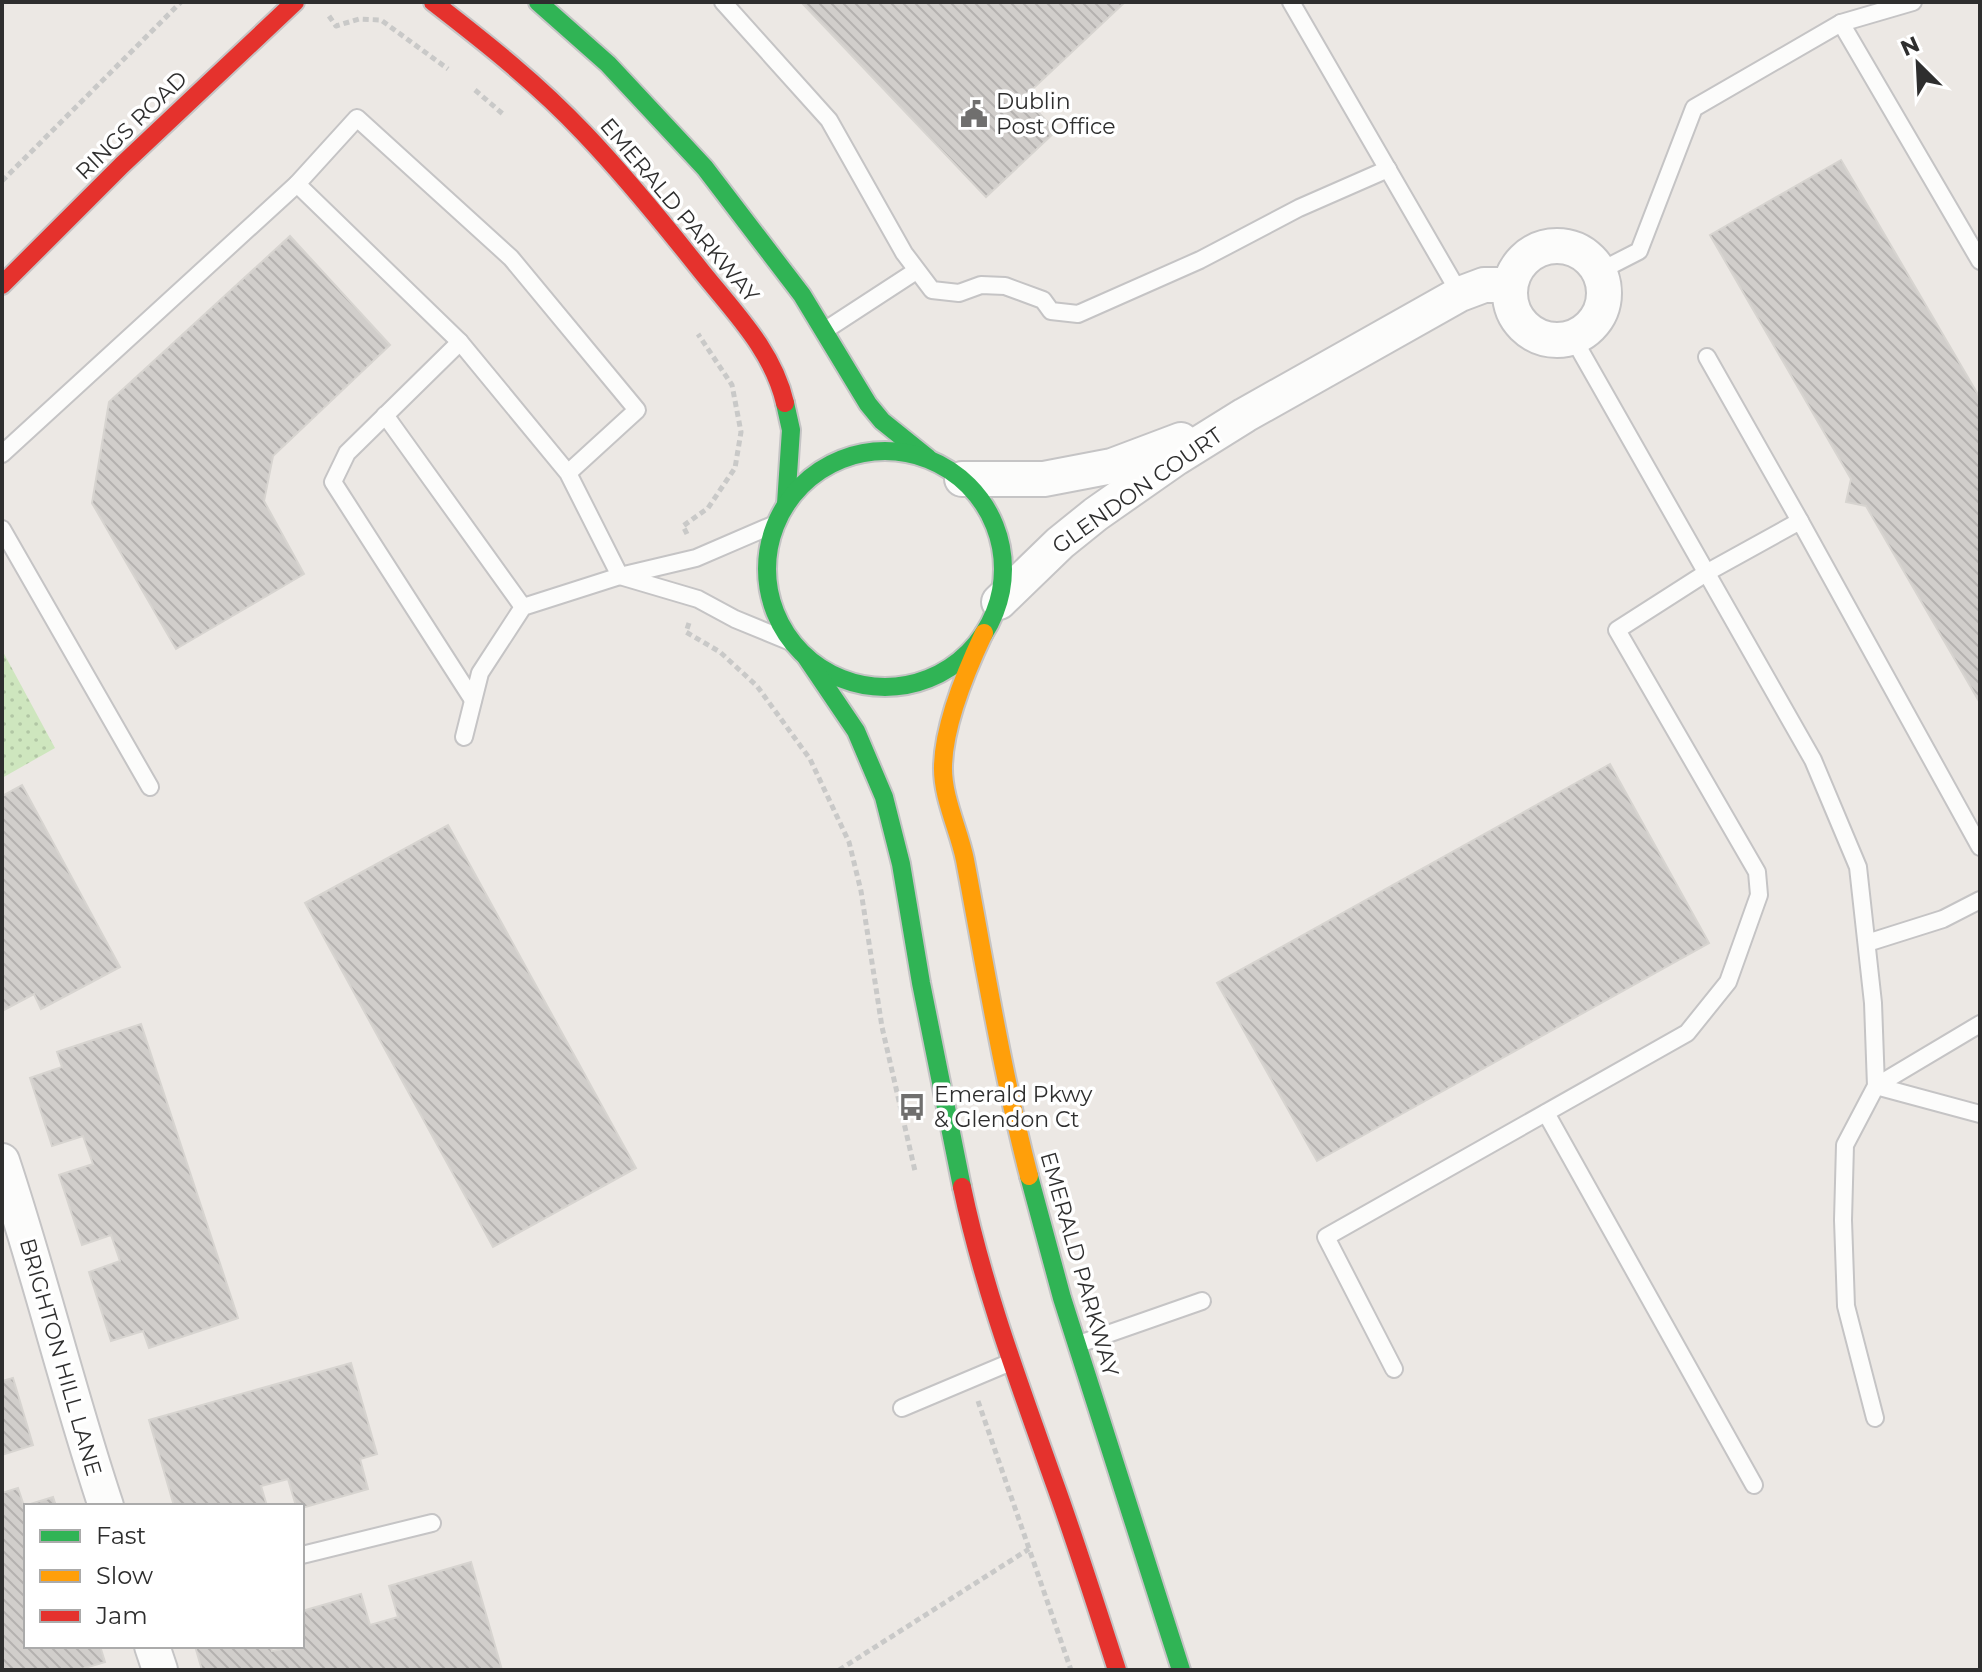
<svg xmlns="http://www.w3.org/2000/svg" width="1982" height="1672" viewBox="0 0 1982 1672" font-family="Montserrat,sans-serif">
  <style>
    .park { fill: url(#park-dots) }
    .building { fill: url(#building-back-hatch); stroke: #d7d4d0; stroke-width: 2 }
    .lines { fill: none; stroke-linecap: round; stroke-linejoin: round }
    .lane-casing { stroke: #c5c4c5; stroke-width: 20 }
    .street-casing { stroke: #c5c4c5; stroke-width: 38 }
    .fast-casing { stroke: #c5c4c5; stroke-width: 22 }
    .slow-casing { stroke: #c5c4c5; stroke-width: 22 }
    .jam-casing { stroke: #c5c4c5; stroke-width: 22 }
    .path { stroke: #c9c9c8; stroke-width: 5; stroke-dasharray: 6 4; stroke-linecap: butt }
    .lane { stroke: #fcfcfb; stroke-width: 16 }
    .street { stroke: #fcfcfb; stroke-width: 34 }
    .fast { stroke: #30b455; stroke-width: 18 }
    .slow { stroke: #ff9f0a; stroke-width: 18 }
    .jam { stroke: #e5322d; stroke-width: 18 }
    .labels { text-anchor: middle; stroke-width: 7; stroke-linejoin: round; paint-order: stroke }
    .poi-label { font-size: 22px; fill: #2e2e2e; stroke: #fff; text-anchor: start }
    .street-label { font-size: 22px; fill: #2e2e2e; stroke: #fff }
  </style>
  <defs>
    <pattern id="park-dots" width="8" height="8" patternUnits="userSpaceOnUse" patternTransform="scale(2)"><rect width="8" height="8" fill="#cee6be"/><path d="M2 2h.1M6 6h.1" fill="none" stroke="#b1c6a4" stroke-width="1.8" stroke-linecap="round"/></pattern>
    <pattern id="building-back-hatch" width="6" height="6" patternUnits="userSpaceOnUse" patternTransform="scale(2)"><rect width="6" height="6" fill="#d1cecb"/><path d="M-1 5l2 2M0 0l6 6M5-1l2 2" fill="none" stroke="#b4b1af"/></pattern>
  </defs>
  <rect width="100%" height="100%" fill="#ece8e4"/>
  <path class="park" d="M2 650 55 748 2 778Z"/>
  <g class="building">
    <path d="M801 2H1125L1024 97 1056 131 986 197Z"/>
    <path d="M1841 160 1980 398V703L1866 506 1846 502 1851 479 1710 235Z"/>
    <path d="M290 236 390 345 273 456 264 501 304 574 176 649 92 503 109 402Z"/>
    <path d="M1610 764 1709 943 1317 1161 1217 983Z"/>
    <path d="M22 785 120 967 41 1009 34 994 2 1011V796Z"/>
    <path d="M448 825 636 1168 493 1247 305 903Z"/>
    <path d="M141 1024 238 1318 149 1348 143 1331 111 1341 89 1272 120 1261 111 1235 82 1245 59 1175 93 1164 83 1136 52 1146 30 1078 62 1067 57 1052Z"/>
    <path d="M351 1363 377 1454 360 1459 368 1489 302 1508V1506H296L288 1479 261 1486 267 1506H174L149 1420Z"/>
    <path d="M13 1378 33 1445 2 1455V1381Z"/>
    <path d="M18 1488 24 1506 53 1497 56 1506H26V1646H100L105 1662 78 1670H2V1493Z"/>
    <path d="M471 1562 502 1670H202L195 1646H270L272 1651 302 1646V1611L361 1594 370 1625 398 1617 389 1586Z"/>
  </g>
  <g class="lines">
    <g class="lane-casing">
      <g id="lane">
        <path d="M723 2 829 120 904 253 932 290 959 293 981 285 1005 286 1043 300 1051 311 1078 314 1200 260 1299 208 1388 169"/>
        <path d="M1291 2 1460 294"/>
        <path d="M1841 23 1980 261"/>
        <path d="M1600 271 1639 251 1694 108 1841 23 1913 2"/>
        <path d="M827 329 916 271"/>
        <path d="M1573 338 1813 760 1858 867 1873 1003 1876 1086 1845 1145 1843 1220 1846 1306 1875 1418"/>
        <path d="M460 342 347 453 333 482 473 700"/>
        <path d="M1707 357 1800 521"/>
        <path d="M385 415 523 607"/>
        <path d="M2 454 297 184"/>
        <path d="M568 473 460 342 297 184 357 118 511 258 637 410 568 473 620 576 698 599 735 619 791 642"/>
        <path d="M2 529 150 787"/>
        <path d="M464 737 480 673 523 607 620 576 696 558 775 524"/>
        <path d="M1867 943 1943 919 1980 900"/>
        <path d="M1980 1024 1876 1086 1980 1114"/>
        <path d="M1546 1113 1754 1485"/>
        <path d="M1079 1344 1202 1301"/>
        <path d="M1394 1369 1326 1237 1687 1033 1728 982 1759 895 1757 872 1617 630 1706 573 1800 521 1980 847"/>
        <path d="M902 1408 1011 1362"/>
        <path d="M302 1555 432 1523"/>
      </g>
    </g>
    <g class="street-casing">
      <g id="street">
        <circle cx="1557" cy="293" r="47"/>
        <path d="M962 479H1044L1112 466 1181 440"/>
        <path d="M999 602 1060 543 1096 514 1176 458 1245 415 1460 294 1484 285H1510"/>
        <path d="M2 1161C40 1275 68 1392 106 1506"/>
        <path d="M152 1646 160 1670"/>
      </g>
    </g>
    <g class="fast-casing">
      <g id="fast">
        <path d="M538 2 608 64 705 168 802 295 868 404 882 421 928 458"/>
        <path d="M785 403 791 430 786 504"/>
        <circle cx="885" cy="569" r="118"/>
        <path d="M806 657 856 731 884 797 901 864 921 983 962 1187"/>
        <path d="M1029 1176 1062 1298 1181 1670"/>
      </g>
    </g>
    <g class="slow-casing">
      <path id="slow" d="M984 633C966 671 944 724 943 766 942 797 959 830 965 860 985 966 1002 1072 1029 1176"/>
    </g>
    <g class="jam-casing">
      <g id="jam">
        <path d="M433 2C486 43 538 84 584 133 626 177 664 224 702 272 735 313 773 351 785 403"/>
        <path d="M2 285 122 165 295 2"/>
        <path d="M962 1187C983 1287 1019 1383 1053 1479 1076 1542 1096 1606 1117 1670"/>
      </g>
    </g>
    <g class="path">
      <path d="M329 16 336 26 359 19 381 20 448 69"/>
      <path d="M475 90 504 115"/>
      <path d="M2 181 181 2"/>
      <path d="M687 534 683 526 708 508 735 468 741 432 732 385 698 334"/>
      <path d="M689 623 686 632 720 652 757 686 810 759 849 842 861 891 882 1027 915 1171"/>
      <path d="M978 1401 1071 1670"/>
      <path d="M839 1670 1029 1549"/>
    </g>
    <use href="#lane" class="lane"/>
    <use href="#street" class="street"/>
    <use href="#fast" class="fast"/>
    <use href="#slow" class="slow"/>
    <use href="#jam" class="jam"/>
  </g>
  <defs>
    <g id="civic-bare" transform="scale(2.16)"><path d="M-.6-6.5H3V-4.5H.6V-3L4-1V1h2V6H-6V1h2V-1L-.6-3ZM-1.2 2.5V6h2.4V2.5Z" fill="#706f6e" stroke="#fff" stroke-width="2.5" paint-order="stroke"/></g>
    <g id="bus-bare" transform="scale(2.16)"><path d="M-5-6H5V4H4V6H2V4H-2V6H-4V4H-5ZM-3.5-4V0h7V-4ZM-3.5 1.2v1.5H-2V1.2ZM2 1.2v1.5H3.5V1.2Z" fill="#706f6e" stroke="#fff" stroke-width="2.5" paint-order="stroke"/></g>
  </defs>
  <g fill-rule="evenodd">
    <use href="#civic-bare" x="974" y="114"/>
    <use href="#bus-bare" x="912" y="1107"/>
  </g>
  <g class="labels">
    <g class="poi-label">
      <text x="996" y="109">Dublin<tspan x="996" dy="25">Post Office</tspan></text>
      <text x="934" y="1102">Emerald Pkwy<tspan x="934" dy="25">&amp; Glendon Ct</tspan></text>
    </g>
    <g class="street-label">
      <text transform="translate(131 125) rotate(-44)" y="8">RINGS ROAD</text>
      <text transform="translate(680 210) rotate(50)" y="8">EMERALD PARKWAY</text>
      <text transform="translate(1137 490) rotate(-35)" y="8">GLENDON COURT</text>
      <text transform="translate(1080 1264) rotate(74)" y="8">EMERALD PARKWAY</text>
      <text transform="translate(61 1357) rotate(74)" y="8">BRIGHTON HILL LANE</text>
    </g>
  </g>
  <rect width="1982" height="1672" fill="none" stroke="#2e2e2e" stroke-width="8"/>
  <rect x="24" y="1504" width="280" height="144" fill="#ffffff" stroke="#ababab" stroke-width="2"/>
  <rect x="40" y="1530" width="40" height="12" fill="#30b455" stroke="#ababab" stroke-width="2"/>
  <text x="96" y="1544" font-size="24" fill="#2e2e2e">Fast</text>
  <rect x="40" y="1570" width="40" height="12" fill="#ff9f0a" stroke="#ababab" stroke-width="2"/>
  <text x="96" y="1584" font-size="24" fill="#2e2e2e">Slow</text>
  <rect x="40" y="1610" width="40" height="12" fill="#e5322d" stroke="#ababab" stroke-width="2"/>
  <text x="96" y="1624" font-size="24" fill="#2e2e2e">Jam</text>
  <g transform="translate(1918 64) rotate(336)" stroke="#ffffff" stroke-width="6" paint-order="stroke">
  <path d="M0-6L14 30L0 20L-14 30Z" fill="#2e2e2e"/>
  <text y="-12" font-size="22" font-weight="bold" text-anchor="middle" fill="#2e2e2e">N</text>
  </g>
</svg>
